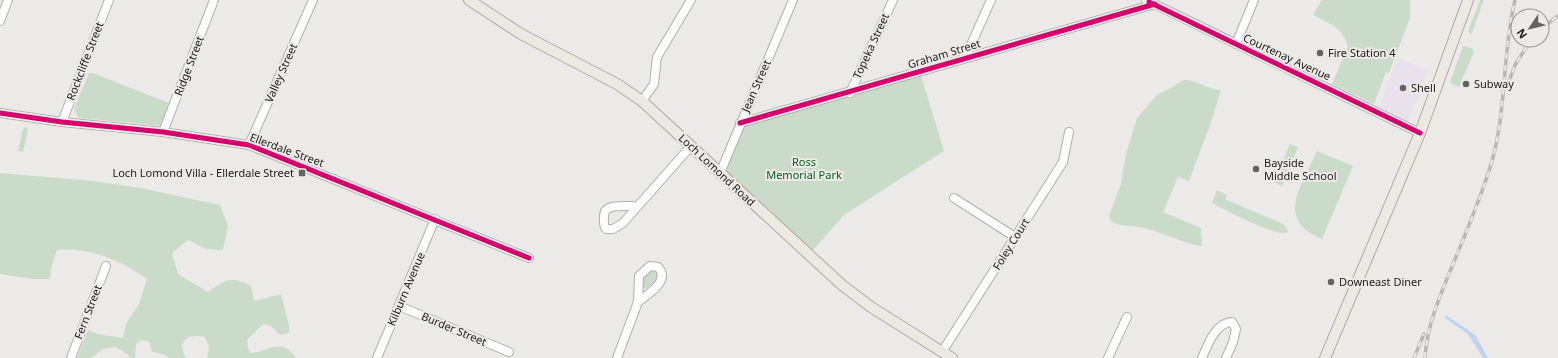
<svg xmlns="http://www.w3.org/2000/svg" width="1558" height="358" viewBox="0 0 1558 358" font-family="'Noto Sans',sans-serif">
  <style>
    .commercial { fill: #e9e2ec }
    .green { fill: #cadcc9 }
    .water { fill: #bed2f2 }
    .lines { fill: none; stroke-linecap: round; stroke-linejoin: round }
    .minor-casing { stroke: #b0afad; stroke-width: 10 }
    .major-casing { stroke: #aea99c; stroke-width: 12 }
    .minor { stroke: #fcfcfc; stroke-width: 8 }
    .major { stroke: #ece9e2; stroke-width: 10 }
    .rail-casing { stroke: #b8b7b7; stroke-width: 3.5 }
    .rail { stroke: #edeae7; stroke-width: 2; stroke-dasharray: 6; stroke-linecap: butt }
    .cycleway-casing { stroke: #edeae7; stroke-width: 8 }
    .cycleway { stroke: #d6006c; stroke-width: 5 }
    .poi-dot { fill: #656362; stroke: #edeae7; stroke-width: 1.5 }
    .labels { text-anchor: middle; stroke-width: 4; stroke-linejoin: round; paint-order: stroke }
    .street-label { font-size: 11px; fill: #1c1b1a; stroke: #edeae7 }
    .poi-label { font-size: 11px; fill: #1c1b1a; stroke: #edeae7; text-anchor: start }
    .park-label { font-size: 11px; fill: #035b1e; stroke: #edeae7 }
  </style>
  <rect width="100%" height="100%" fill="#eceae8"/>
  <path class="commercial" d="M1397 58 1428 70 1408 121 1379 107Z"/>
  <g class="green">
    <path d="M1322 0H1410V18L1389 73 1386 72 1374 104 1332 84 1348 46C1342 27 1330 24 1313 15Z"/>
    <path d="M1480 0H1484L1471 35 1468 31Z"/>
    <path d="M1463 46 1472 48 1474 52 1459 87 1452 84 1450 82Z"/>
    <path d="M920 72 944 151 844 215 809 255 720 173 740 123Z"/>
    <path d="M89 73H93L169 103 162 126 79 118 74 109Z"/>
    <path d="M1184 80C1197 79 1208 90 1221 90L1210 125 1189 181 1178 177 1163 212 1201 228 1202 246C1180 243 1160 230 1138 227 1129 225 1118 227 1111 221L1109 216 1121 184 1126 154 1137 118 1156 96Z"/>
    <path d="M25 127 28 130 23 152 18 151 23 129Z"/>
    <path d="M1290 144 1298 147 1282 186 1274 182Z"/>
    <path d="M1317 151 1353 166 1322 239C1274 219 1302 185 1317 151Z"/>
    <path d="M0 173 93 181 141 188 220 205 228 226 223 250 206 249 188 240 172 253 178 274 208 292C225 280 231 275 251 286L254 301 281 294 289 325V333L280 335 271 326 263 324 247 340 248 348 250 353C270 352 281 336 296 358H207L209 347 205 337 197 336 188 337 182 344 183 353 186 358H169L163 354 152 352 149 342 142 340 136 344 135 358H130L128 355 116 347 103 349 91 358H77L88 330 97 334 123 338 126 324 139 304 147 279C119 260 91 247 57 250L51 268 50 279H33L0 274Z"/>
    <path d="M1217 190 1227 195 1225 199 1281 223 1286 227 1288 232C1279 239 1224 209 1212 203Z"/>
    <path d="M650 270 656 271 657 277 653 285 645 289 642 286 643 277Z"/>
  </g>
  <path class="water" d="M1446 315 1475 335 1488 358H1483L1468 334 1445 318Z"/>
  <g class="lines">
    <g class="minor-casing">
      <g id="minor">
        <path d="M1146 0 1420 133"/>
        <path d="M0 21 8 0"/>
        <path d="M1236 44 1254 0"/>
        <path d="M965 58 991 0"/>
        <path d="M850 93 893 0"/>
        <path d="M642 101 654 84 657 57 691 0"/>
        <path d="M0 113 62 122 163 132 249 145 529 258"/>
        <path d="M62 122 109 0"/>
        <path d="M740 123 1155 4"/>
        <path d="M163 132 214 0"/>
        <path d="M249 145 313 0"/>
        <path d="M720 173 793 0"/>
        <path d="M954 198 1015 237"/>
        <path d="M638 206 623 223 613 229H606C603 225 604 221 604 216 604 202 628 207 638 206L691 146"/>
        <path d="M399 306 509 352"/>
        <path d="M942 352 1063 162 1069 132"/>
        <path d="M71 358 106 266"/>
        <path d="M377 358 435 219"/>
        <path d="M617 358 638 302 639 276 650 266 658 267C671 281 648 294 638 302"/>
        <path d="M1108 358 1127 317"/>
        <path d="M1202 358C1207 346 1216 322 1232 322L1236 329 1233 342 1226 358"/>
      </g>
    </g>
    <g class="major-casing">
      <g id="major">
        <path d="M469 0 521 34 617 84 642 101 842 285 871 307 952 358"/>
        <path d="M1325 358 1420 133 1468 0"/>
      </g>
    </g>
    <use href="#minor" class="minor"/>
    <use href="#major" class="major"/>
    <g class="rail-casing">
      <g id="rail">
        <path d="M1542 28 1558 16"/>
        <path d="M1508 84 1515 65 1531 40"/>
        <path d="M1414 358 1424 334"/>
        <path d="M1425 358C1427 326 1439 298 1451 269 1466 233 1481 198 1492 161 1507 108 1502 53 1515 0"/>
      </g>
    </g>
    <use href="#rail" class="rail"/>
    <g class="cycleway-casing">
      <g id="cycleway">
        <path d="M1149 2 1420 133"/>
        <path d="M0 113 62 122 163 132 249 145 529 258"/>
        <path d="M740 123 1155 4"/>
      </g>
    </g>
    <use href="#cycleway" class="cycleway"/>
  </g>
  <g class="poi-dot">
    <circle cx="1320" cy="53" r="4"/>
    <circle cx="1466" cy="84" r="4"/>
    <circle cx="1403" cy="88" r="4"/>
    <circle cx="1256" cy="169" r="4"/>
    <rect x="298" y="169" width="8" height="8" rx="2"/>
    <circle cx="1331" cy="282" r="4"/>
  </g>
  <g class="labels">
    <g class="street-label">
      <text transform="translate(871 46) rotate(-65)" y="4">Topeka Street</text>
      <text transform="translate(944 54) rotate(-17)" y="4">Graham Street</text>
      <text transform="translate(1287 57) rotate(25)" y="4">Courtenay Avenue</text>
      <text transform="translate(85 61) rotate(-69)" y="4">Rockcliffe Street</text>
      <text transform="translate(189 66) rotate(-69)" y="4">Ridge Street</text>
      <text transform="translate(281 73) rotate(-66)" y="4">Valley Street</text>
      <text transform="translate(756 86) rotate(-66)" y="4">Jean Street</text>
      <text transform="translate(287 150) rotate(20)" y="4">Ellerdale Street</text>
      <text transform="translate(717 170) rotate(43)" y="4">Loch Lomond Road</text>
      <text transform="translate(1011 244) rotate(-58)" y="4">Foley Court</text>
      <text transform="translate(406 289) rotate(-67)" y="4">Kilburn Avenue</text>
      <text transform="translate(88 312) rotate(-69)" y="4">Fern Street</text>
      <text transform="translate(454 329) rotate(23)" y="4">Burder Street</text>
    </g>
    <g class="poi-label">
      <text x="1328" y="57">Fire Station 4</text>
      <text x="1474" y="88">Subway</text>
      <text x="1411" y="92">Shell</text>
      <text x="1264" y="167">Bayside<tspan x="1264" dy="13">Middle School</tspan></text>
      <text x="294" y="177" text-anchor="end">Loch Lomond Villa - Ellerdale Street</text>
      <text x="1339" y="286">Downeast Diner</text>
    </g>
    <g class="park-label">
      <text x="804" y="166">Ross<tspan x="804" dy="13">Memorial Park</tspan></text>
    </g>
  </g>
  <g transform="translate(1530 28) rotate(235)"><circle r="19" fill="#edeae7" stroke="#999795"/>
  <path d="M0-3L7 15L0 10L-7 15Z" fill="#656362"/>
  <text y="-6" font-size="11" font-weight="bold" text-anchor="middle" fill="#1c1b1a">N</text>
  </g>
</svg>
